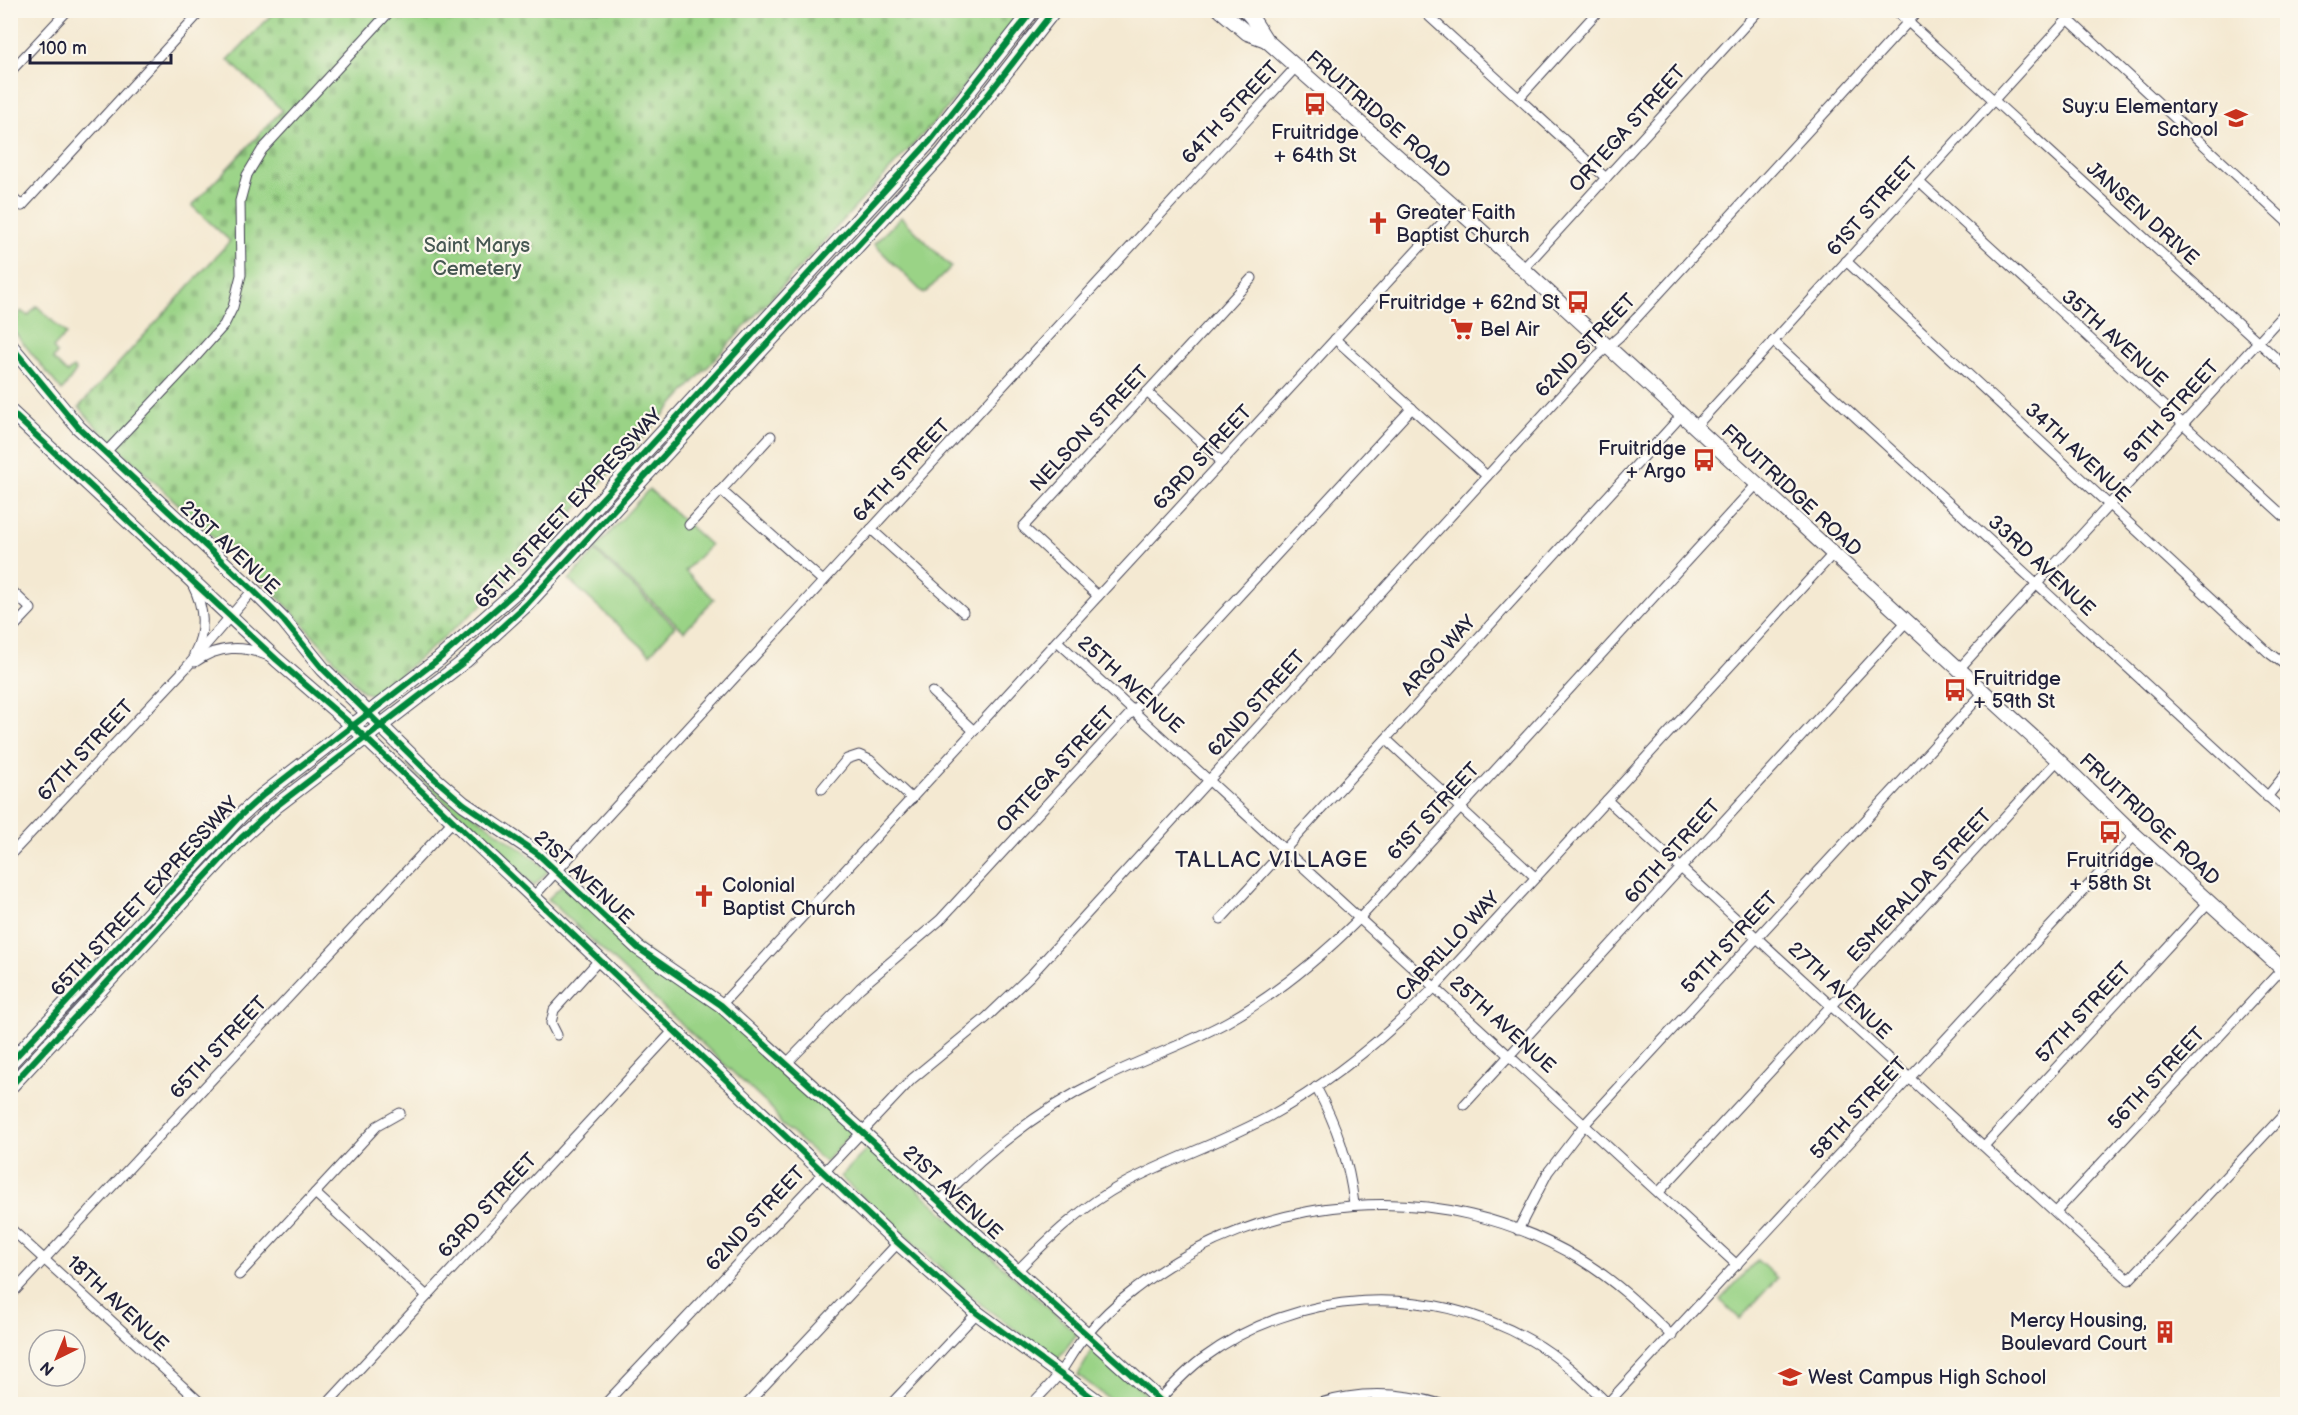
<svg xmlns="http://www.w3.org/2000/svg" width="2298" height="1415" viewBox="0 0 2298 1415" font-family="'Balsamiq Sans',sans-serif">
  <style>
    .grass { fill: #9ad386; stroke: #5e7a60; stroke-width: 1.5 }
    .cemetery { fill: url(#cemetery-stones); stroke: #5e7a60; stroke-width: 1.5 }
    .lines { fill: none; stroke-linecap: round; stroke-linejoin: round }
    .street-casing { stroke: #424052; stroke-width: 11 }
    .secondary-casing { stroke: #424052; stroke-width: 16 }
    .street { stroke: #fff; stroke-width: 9 }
    .secondary { stroke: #fff; stroke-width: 14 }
    .cycleway-casing { stroke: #fbf7ec; stroke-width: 10 }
    .cycleway { stroke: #00873e; stroke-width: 6 }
    .labels { text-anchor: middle; stroke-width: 4.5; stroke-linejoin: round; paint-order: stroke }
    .poi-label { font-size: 20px; fill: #22223b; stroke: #fbf7ec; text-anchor: start }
    .street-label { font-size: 20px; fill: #22223b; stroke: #fbf7ec }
    .park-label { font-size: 20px; fill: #465752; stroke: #fbf7ec }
    .quarter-label { font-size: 22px; letter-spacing: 1.5px; fill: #22223b; stroke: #fbf7ec }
  </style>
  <defs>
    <pattern id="cemetery-stones" width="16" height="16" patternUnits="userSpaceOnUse" patternTransform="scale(1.5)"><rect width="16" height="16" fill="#9ad386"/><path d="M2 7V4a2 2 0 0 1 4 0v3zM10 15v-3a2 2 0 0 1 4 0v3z" fill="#84b575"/></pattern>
  </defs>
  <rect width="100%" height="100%" fill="#fbf7ec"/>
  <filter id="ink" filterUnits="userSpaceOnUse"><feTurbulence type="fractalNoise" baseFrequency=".0167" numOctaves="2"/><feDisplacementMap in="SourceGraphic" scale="12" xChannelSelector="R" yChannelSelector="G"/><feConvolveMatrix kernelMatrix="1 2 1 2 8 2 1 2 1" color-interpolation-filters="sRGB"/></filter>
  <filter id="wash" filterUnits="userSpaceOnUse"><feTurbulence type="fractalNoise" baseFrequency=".008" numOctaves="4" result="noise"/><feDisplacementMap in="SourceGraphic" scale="24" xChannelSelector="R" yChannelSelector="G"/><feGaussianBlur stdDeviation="1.35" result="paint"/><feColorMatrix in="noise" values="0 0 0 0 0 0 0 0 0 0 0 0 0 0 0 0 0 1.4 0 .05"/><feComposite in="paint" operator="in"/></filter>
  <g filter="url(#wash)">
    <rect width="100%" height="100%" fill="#f4e9d2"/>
    <g class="grass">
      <path d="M901 217 951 267 924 294 874 244Z"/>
      <path d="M37 306 66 334 53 348 57 353 53 359 67 373 73 368 76 371 62 391 11 328 21 311 28 316Z"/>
      <path d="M649 489 710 545 685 571 714 599 684 631 595 549Z"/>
      <path d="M595 551 675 626 650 654 569 580Z"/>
      <path d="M406 765 549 870 534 886Z"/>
      <path d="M563 885 718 1008 855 1130 825 1162 781 1124 773 1110 548 899Z"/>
      <path d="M870 1146 1077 1334 1057 1360 983 1306 840 1177Z"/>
      <path d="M1757 1260 1777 1278 1740 1319 1720 1300Z"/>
      <path d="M1094 1347 1157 1404H1116L1078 1375Z"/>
    </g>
    <path class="cemetery" d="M275 11H1021L949 106 530 559 489 599 390 683 374 695 363 692 288 607 99 430 79 407 230 241 192 206 282 110 228 60Z"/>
  </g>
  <g filter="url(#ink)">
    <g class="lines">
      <g class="street-casing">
        <g id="street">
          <path d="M1422 10 1606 178"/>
          <path d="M1895 10 2288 369"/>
          <path d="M2068 19 2288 223"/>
          <path d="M10 72 68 10"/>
          <path d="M1519 98 1599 10"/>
          <path d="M1919 182 2288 520"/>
          <path d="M10 196 22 206 202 10"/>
          <path d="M1846 261 2269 653 2288 667"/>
          <path d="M1523 269 1759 10"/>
          <path d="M1335 339 1487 476"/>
          <path d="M1773 341 2288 815"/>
          <path d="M1147 392 1222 462"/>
          <path d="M1695 427 2076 10"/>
          <path d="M105 453 191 362 224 325 233 307 241 275 240 201 247 175 262 150 391 10"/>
          <path d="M721 490 823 581"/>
          <path d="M689 525 771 436"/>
          <path d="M871 529 963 612"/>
          <path d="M192 584C204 607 207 630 194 654"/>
          <path d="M10 589 31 609 10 631"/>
          <path d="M1098 596 1023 527 1252 278"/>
          <path d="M1057 641 1737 1265"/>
          <path d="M195 662C219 645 243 645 269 656"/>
          <path d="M1959 669 2288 309"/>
          <path d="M932 692 974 731"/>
          <path d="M1386 739 1535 877"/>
          <path d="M822 789 847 759 859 755 870 760 912 799"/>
          <path d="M2267 797 2288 771"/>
          <path d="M1607 800 2129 1280 2288 1110"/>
          <path d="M10 855 185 669 253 590"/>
          <path d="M533 897 1296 67"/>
          <path d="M1221 919 1682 415"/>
          <path d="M721 1005 1456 208"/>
          <path d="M557 1035 551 1023 554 1010 600 959"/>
          <path d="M786 1064 860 988 940 920 1412 408"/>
          <path d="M1316 1087C1337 1126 1349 1161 1354 1204"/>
          <path d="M1464 1105 1907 621"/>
          <path d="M1984 1146 2209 902"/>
          <path d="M1659 1192 2058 760"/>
          <path d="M315 1193 427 1296"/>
          <path d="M939 1202C986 1152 1040 1109 1102 1079 1143 1058 1187 1044 1227 1022 1277 994 1320 958 1360 918L1757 484"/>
          <path d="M2056 1212 2282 969"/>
          <path d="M10 1228 202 1404"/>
          <path d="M1518 1230 1548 1172 1585 1124 1984 692"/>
          <path d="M1016 1272C1049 1238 1082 1206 1125 1183 1172 1158 1223 1142 1270 1116 1331 1082 1386 1037 1435 987L1833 554"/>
          <path d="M239 1275 377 1126 400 1113"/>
          <path d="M10 1296 452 822"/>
          <path d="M1159 1400C1173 1385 1186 1371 1202 1359 1298 1288 1427 1282 1530 1340 1560 1357 1584 1380 1608 1404"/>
          <path d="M327 1404 674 1030"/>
          <path d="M605 1404 912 1079 986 1018 1030 976 1596 357 1620 336 1919 10"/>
          <path d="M747 1404 898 1243"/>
          <path d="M891 1404 977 1313"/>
          <path d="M1032 1404C1041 1394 1051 1385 1059 1374 1067 1363 1073 1351 1082 1340 1097 1322 1115 1304 1134 1290 1261 1190 1443 1175 1581 1260 1616 1281 1643 1308 1672 1336"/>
          <path d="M1317 1404C1358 1391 1401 1392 1441 1404"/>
          <path d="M1607 1404 2135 835"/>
        </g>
      </g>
      <g class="secondary-casing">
        <g id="secondary">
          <path d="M1220 10 1247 33 1266 40"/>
          <path d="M1245 10 1252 18 1266 40 1474 224 2058 760 2135 835 2288 974"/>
          <path d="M10 345 78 427 253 590 284 621 323 669 435 779 464 804 538 854 638 948 721 1005 1164 1404"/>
          <path d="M10 411 277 660 352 725 898 1243 977 1313 1101 1404"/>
          <path d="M10 1063 241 815 263 795 439 659 522 586 930 141 1033 10"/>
          <path d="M10 1087 241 838 275 807 465 661 527 604 942 154 1054 10"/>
        </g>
      </g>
      <use href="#street" class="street"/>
      <use href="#secondary" class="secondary"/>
      <g class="cycleway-casing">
        <g id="cycleway">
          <path d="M10 345 78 427 253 590 284 621 323 669 435 779 464 804 538 854 638 948 721 1005 1164 1404"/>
          <path d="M10 411 277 660 352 725 898 1243 977 1313 1101 1404"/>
          <path d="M10 1063 241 815 263 795 439 659 522 586 930 141 1033 10"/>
          <path d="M10 1087 241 838 275 807 465 661 527 604 942 154 1054 10"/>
        </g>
      </g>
      <use href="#cycleway" class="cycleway"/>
    </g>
  </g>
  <defs>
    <g id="bus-bare" transform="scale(1.8)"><path d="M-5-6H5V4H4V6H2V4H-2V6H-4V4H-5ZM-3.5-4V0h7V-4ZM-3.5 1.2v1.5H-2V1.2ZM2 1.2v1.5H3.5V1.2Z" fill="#c8321e" stroke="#fbf7ec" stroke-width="2.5" paint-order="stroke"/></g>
    <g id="school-bare" transform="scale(1.8)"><path d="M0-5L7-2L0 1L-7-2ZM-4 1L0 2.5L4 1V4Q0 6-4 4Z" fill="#c8321e" stroke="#fbf7ec" stroke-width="2.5" paint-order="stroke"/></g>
    <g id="church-bare" transform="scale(1.8)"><path d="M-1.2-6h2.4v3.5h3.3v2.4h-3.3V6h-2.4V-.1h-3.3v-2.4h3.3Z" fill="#c8321e" stroke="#fbf7ec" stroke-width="2.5" paint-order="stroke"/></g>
    <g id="supermarket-bare" transform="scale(1.8)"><path d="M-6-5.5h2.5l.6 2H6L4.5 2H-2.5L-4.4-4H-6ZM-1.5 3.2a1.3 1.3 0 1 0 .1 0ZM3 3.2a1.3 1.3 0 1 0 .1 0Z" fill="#c8321e" stroke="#fbf7ec" stroke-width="2.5" paint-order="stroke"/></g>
    <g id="building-bare" transform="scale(1.8)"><path d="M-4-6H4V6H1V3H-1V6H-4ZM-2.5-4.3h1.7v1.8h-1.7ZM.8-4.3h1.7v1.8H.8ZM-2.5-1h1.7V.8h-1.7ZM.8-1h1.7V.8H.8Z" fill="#c8321e" stroke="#fbf7ec" stroke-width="2.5" paint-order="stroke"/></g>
  </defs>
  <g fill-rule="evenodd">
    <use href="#bus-bare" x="1315" y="104"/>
    <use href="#school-bare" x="2236" y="118"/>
    <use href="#church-bare" x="1378" y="223"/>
    <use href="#bus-bare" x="1578" y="302"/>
    <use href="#supermarket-bare" x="1462" y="329"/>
    <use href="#bus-bare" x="1704" y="460"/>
    <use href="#bus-bare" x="1955" y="690"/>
    <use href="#bus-bare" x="2110" y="832"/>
    <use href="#church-bare" x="704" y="896"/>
    <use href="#building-bare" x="2165" y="1332"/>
    <use href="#school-bare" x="1790" y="1377"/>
  </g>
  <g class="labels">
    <g class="poi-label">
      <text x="2218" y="113" text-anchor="end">Suy:u Elementary<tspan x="2218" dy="23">School</tspan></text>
      <text x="1315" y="139" text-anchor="middle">Fruitridge<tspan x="1315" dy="23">+ 64th St</tspan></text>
      <text x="1396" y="219">Greater Faith<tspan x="1396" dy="23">Baptist Church</tspan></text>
      <text x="1560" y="309" text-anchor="end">Fruitridge + 62nd St</text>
      <text x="1480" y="336">Bel Air</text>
      <text x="1686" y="455" text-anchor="end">Fruitridge<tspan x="1686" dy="23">+ Argo</tspan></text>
      <text x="1973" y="685">Fruitridge<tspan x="1973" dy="23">+ 59th St</tspan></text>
      <text x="2110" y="867" text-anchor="middle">Fruitridge<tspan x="2110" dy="23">+ 58th St</tspan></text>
      <text x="722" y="892">Colonial<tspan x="722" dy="23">Baptist Church</tspan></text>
      <text x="2147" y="1327" text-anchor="end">Mercy Housing,<tspan x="2147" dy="23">Boulevard Court</tspan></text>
      <text x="1808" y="1384">West Campus High School</text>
    </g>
    <g class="street-label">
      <text transform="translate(1230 112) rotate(-47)" y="7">64TH STREET</text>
      <text transform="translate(1379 114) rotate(41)" y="7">FRUITRIDGE ROAD</text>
      <text transform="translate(1627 128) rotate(-48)" y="7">ORTEGA STREET</text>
      <text transform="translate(1872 206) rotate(-48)" y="7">61ST STREET</text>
      <text transform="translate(2143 213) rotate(42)" y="7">JANSEN DRIVE</text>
      <text transform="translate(2115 338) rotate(42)" y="7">35TH AVENUE</text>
      <text transform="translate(1585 345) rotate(-46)" y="7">62ND STREET</text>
      <text transform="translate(2171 411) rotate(-48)" y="7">59TH STREET</text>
      <text transform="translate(1089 428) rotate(-47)" y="7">NELSON STREET</text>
      <text transform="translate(2078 452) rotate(43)" y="7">34TH AVENUE</text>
      <text transform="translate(1202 457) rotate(-47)" y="7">63RD STREET</text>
      <text transform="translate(901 470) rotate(-47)" y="7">64TH STREET</text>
      <text transform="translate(1792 490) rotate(43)" y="7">FRUITRIDGE ROAD</text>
      <text transform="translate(568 508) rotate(-47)" y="7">65TH STREET EXPRESSWAY</text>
      <text transform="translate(230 547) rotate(43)" y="7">21ST AVENUE</text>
      <text transform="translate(2042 565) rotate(43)" y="7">33RD AVENUE</text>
      <text transform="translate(1438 655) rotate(-48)" y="7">ARGO WAY</text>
      <text transform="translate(1131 684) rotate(42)" y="7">25TH AVENUE</text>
      <text transform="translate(1256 703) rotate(-48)" y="7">62ND STREET</text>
      <text transform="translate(85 750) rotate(-47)" y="7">67TH STREET</text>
      <text transform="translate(1055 769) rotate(-47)" y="7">ORTEGA STREET</text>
      <text transform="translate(1433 811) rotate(-47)" y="7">61ST STREET</text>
      <text transform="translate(2150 819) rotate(43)" y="7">FRUITRIDGE ROAD</text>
      <text transform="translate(1672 851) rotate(-48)" y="7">60TH STREET</text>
      <text transform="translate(584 877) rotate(43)" y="7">21ST AVENUE</text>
      <text transform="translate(1919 885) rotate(-47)" y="7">ESMERALDA STREET</text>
      <text transform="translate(144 896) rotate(-47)" y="7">65TH STREET EXPRESSWAY</text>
      <text transform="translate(1729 942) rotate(-47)" y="7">59TH STREET</text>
      <text transform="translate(1447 946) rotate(-47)" y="7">CABRILLO WAY</text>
      <text transform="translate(1840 990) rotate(43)" y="7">27TH AVENUE</text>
      <text transform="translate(2083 1012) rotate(-47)" y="7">57TH STREET</text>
      <text transform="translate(1503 1024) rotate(42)" y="7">25TH AVENUE</text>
      <text transform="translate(218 1047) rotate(-47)" y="7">65TH STREET</text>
      <text transform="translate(2156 1078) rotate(-47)" y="7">56TH STREET</text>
      <text transform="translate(1858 1108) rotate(-47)" y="7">58TH STREET</text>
      <text transform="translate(953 1192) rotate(43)" y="7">21ST AVENUE</text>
      <text transform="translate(487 1205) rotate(-47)" y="7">63RD STREET</text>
      <text transform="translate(755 1218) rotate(-47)" y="7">62ND STREET</text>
      <text transform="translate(118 1303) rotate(43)" y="7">18TH AVENUE</text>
    </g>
    <g class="park-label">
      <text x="477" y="252">Saint Marys<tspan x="477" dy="23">Cemetery</tspan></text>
    </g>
    <g class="quarter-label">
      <text x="1272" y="867">TALLAC VILLAGE</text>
    </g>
  </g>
  <rect width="2298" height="1415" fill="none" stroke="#fbf7ec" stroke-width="36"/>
  <g transform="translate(57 1358) rotate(223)"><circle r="28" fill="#fbf7ec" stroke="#a4a2a5" stroke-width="1.5"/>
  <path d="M0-4.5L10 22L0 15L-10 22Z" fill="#c8321e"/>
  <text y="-9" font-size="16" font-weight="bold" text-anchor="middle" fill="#22223b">N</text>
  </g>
  <path d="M30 54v9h141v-9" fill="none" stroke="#22223b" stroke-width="3"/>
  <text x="39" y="54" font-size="18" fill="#22223b" stroke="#fbf7ec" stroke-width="4.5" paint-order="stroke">100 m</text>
</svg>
